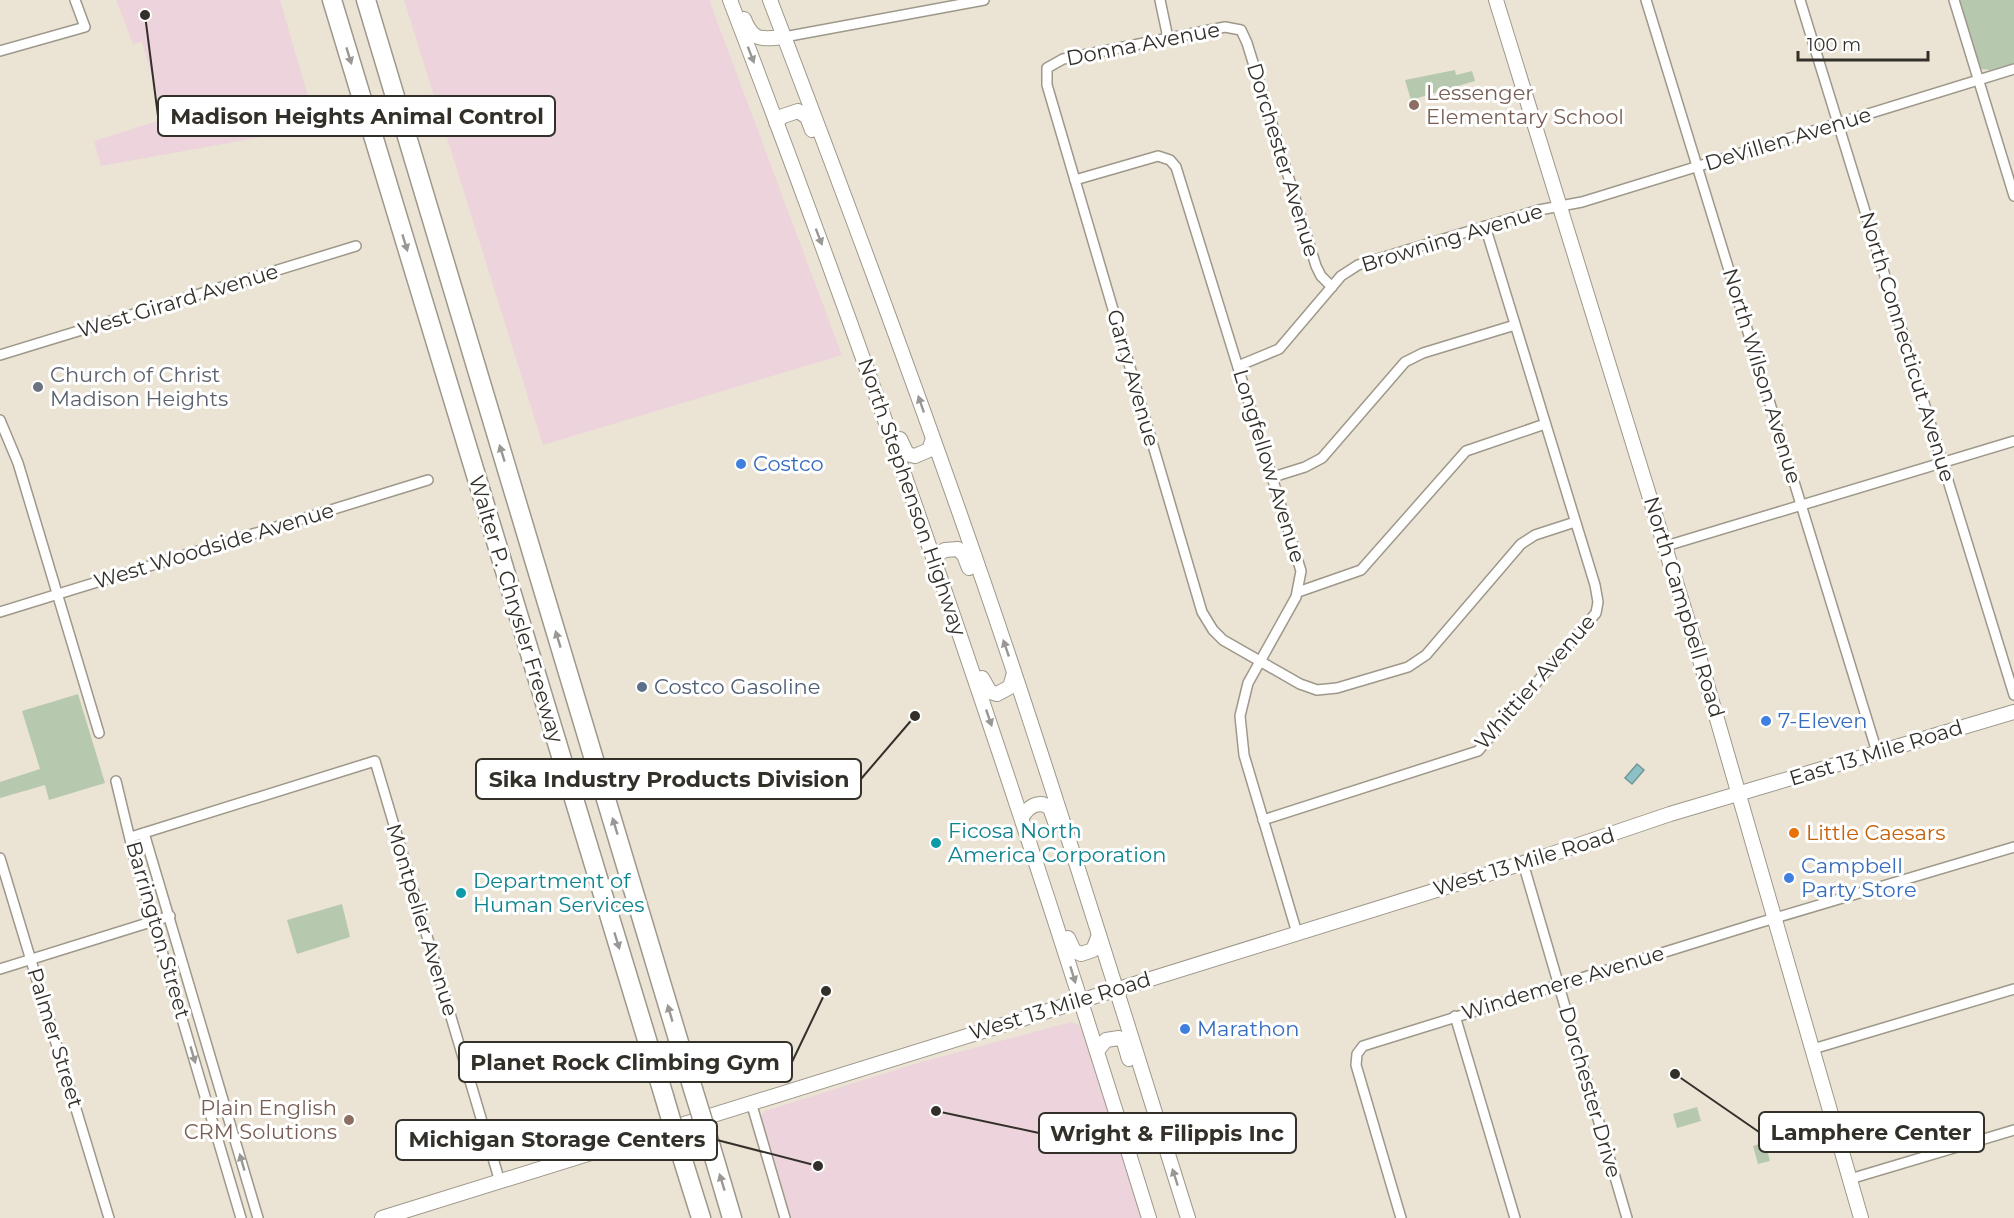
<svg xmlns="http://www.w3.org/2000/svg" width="2014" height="1218" viewBox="0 0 2014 1218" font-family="Montserrat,sans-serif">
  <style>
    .industrial { fill: #ecd3dc }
    .green { fill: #b6c8ae }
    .water { fill: #8bc1c7; stroke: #719698; stroke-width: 1.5 }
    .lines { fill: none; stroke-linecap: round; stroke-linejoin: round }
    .street-casing { stroke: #9e988a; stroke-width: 12 }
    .secondary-casing { stroke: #9e988a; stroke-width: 16 }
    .highway-casing { stroke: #9e988a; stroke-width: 21 }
    .street { stroke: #fff; stroke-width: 9 }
    .secondary { stroke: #fff; stroke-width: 14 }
    .highway { stroke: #fff; stroke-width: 18 }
    .highway-bridge-casing { stroke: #9e988a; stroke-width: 21; stroke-linecap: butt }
    .highway-bridge { stroke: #fff; stroke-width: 18 }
    .oneway { fill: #999894 }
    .education-dot { fill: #8d6e63; stroke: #fff; stroke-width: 2 }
    .worship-dot { fill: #6b7280; stroke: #fff; stroke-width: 2 }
    .shop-dot { fill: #3f7fe0; stroke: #fff; stroke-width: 2 }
    .service-dot { fill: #5c6f8a; stroke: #fff; stroke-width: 2 }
    .food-dot { fill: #e8710a; stroke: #fff; stroke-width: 2 }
    .culture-dot { fill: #0f9aa8; stroke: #fff; stroke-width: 2 }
    .labels { text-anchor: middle; stroke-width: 6; stroke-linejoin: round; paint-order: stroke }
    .street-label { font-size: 21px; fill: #33302a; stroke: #fff }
    .education-label { font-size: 21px; fill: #785e54; stroke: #fff; text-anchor: start }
    .worship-label { font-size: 21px; fill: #5b616d; stroke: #fff; text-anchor: start }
    .shop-label { font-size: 21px; fill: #366cbe; stroke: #fff; text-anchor: start }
    .service-label { font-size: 21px; fill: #4e5e75; stroke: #fff; text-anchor: start }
    .culture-label { font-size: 21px; fill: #0d838f; stroke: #fff; text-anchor: start }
    .food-label { font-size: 21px; fill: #c56008; stroke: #fff; text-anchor: start }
    .leader { fill: none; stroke: #33302a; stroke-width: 2 }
    .callout-dot { fill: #33302a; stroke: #fff; stroke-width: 2 }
    .callout { fill: #fff; stroke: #33302a; stroke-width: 2 }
    .callout-label { font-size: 22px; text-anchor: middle; font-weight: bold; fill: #33302a }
  </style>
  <rect width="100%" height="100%" fill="#ebe4d5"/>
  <g class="industrial">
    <path d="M116 0H280L317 127 101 166 94 141 164 119 142 42 133 44Z"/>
    <path d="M404 0H709L842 355 543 445Z"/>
    <path d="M1071 1022 1079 1025 1087 1040 1143 1218H791L762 1125 761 1116 765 1111 921 1062Z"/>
  </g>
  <g class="green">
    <path d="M1958 0H2014V63L1990 70 1981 69Z"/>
    <path d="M1455 70 1456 75 1472 71 1475 81 1411 100 1405 80Z"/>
    <path d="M78 694 105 783 49 800 45 785 0 798V782L40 769 22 711Z"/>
    <path d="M342 904 350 937 297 954 287 920Z"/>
    <path d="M1697 1107 1701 1121 1677 1128 1673 1114Z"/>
    <path d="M1765 1142 1770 1161 1758 1164 1753 1146Z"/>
  </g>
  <path class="water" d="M1637 764 1644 770 1632 784 1625 778Z"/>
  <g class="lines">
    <g class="street-casing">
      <g id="street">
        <path d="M1160 0 1168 38"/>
        <path d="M1646 0 1877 752"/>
        <path d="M1800 0 2014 695"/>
        <path d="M1954 0 2014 196"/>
        <path d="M784 37 984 0"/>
        <path d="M0 51 85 27 75 0"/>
        <path d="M1075 180 1158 156 1170 160 1176 167 1301 571 1296 597 1248 683 1240 716 1244 755 1297 933"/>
        <path d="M1332 287 1321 276 1316 266 1247 43 1241 30 1225 27 1063 59 1047 68V85L1202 612 1213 630 1223 640 1300 684 1317 690 1337 688 1408 667 1426 655 1521 544 1535 535 1575 522"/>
        <path d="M0 355 356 246"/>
        <path d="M1238 366 1279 349 1341 276 1358 265 1539 210 1582 202 2014 69"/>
        <path d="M0 420 18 463 99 733"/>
        <path d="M1273 477 1305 467 1322 458 1405 362 1423 353 1515 325"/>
        <path d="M1666 546 2014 441"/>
        <path d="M1298 592 1361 570 1466 451 1545 424"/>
        <path d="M0 612 428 480"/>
        <path d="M116 781 135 860 241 1218"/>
        <path d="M1263 820 1478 751 1596 613 1598 602 1595 585 1485 226"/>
        <path d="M144 833 258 1218"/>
        <path d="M131 837 375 761 500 1182"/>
        <path d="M0 858 109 1218"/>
        <path d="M1523 863 1627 1218"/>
        <path d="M0 969 170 916"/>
        <path d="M1455 1016 1515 1218"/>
        <path d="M1813 1049 2014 989"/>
        <path d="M751 1102 785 1218"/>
        <path d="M1850 1179 2014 1130"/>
        <path d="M1401 1218 1356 1065 1357 1054 1363 1046 1755 924 2014 847"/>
      </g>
    </g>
    <g class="secondary-casing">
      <g id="secondary">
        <path d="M730 0C884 401 1022 807 1149 1218"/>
        <path d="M770 0C852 214 932 428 1005 645 1069 835 1128 1027 1188 1218"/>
        <path d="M1496 0 1700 660 1861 1218"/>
        <path d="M744 19C753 42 762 39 784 37"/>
        <path d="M776 122 783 116 798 111 807 117 812 130"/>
        <path d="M900 439 907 454 915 456 929 450 933 439"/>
        <path d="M934 556 945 550 958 549 964 555 969 568"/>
        <path d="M982 678 990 692 997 694 1010 687 1014 673"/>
        <path d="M1022 817C1028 807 1039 799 1050 808L1055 822"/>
        <path d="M1068 938 1074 951 1081 954 1093 950 1099 935"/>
        <path d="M1097 1051 1106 1040 1119 1038 1124 1042 1129 1059"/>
        <path d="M382 1218 1546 856 1670 814 2014 712"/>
      </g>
    </g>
    <g class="highway-casing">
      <g id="highway">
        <path d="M332 0 664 1096"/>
        <path d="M366 0 693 1089"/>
        <path d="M711 1147 732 1218"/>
        <path d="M681 1154 701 1218"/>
      </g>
    </g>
    <use href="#street" class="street"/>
    <use href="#secondary" class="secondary"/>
    <use href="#highway" class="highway"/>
    <g class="highway-bridge-casing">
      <g id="highway-bridge">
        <path d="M693 1089 711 1147"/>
        <path d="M664 1096 681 1154"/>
      </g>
    </g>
    <use href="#highway-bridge" class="highway-bridge"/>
  </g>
  <defs><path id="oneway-solid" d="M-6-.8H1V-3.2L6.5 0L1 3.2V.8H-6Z" transform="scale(1.5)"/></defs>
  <g class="oneway">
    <use href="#oneway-solid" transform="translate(751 55) rotate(69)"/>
    <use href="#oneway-solid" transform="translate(349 56) rotate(73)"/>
    <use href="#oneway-solid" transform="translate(819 237) rotate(69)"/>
    <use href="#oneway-solid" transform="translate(405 243) rotate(73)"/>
    <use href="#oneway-solid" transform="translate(921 404) rotate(-109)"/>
    <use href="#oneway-solid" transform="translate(502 453) rotate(-107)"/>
    <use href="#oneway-solid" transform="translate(558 639) rotate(-107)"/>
    <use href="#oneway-solid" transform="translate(1006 648) rotate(-109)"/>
    <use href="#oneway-solid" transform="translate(989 718) rotate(71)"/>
    <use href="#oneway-solid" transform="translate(615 826) rotate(-107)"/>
    <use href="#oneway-solid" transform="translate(617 941) rotate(73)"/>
    <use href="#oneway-solid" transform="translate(1073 975) rotate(73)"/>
    <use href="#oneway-solid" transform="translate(670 1013) rotate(-106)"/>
    <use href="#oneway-solid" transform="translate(193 1055) rotate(74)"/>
    <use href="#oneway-solid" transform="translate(242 1162) rotate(-106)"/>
    <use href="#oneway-solid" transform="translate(1175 1177) rotate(-108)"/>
    <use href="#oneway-solid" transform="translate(722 1182) rotate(-107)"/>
  </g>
  <g class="education-dot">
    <circle cx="1414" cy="105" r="6"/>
    <circle cx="349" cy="1120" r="6"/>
  </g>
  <circle class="worship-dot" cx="38" cy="387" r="6"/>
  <g class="shop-dot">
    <circle cx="741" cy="464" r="6"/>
    <circle cx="1766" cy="721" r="6"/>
    <circle cx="1789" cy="878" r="6"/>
    <circle cx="1185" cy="1029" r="6"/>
  </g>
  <circle class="service-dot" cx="642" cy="687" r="6"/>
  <circle class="food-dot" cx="1794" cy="833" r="6"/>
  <g class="culture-dot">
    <circle cx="936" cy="843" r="6"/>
    <circle cx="461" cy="893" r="6"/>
  </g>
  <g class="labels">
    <g class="street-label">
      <text transform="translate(1143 44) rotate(-11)" y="7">Donna Avenue</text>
      <text transform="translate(1788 139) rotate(-17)" y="7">DeVillen Avenue</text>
      <text transform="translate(1283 160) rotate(73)" y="7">Dorchester Avenue</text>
      <text transform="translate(1452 238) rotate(-17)" y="7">Browning Avenue</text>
      <text transform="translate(178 301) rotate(-17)" y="7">West Girard Avenue</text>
      <text transform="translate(1907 347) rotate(73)" y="7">North Connecticut Avenue</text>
      <text transform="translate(1762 376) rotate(73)" y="7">North Wilson Avenue</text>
      <text transform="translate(1133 378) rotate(74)" y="7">Garry Avenue</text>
      <text transform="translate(1269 466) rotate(73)" y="7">Longfellow Avenue</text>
      <text transform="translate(912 497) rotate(71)" y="7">North Stephenson Highway</text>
      <text transform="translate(214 546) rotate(-17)" y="7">West Woodside Avenue</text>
      <text transform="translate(1684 607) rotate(73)" y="7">North Campbell Road</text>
      <text transform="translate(516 609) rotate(73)" y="7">Walter P. Chrysler Freeway</text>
      <text transform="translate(1535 682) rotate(-49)" y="7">Whittier Avenue</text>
      <text transform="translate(1876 753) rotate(-17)" y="7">East 13 Mile Road</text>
      <text transform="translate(1524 862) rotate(-17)" y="7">West 13 Mile Road</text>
      <text transform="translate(422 920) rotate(73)" y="7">Montpelier Avenue</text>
      <text transform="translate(158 930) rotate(74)" y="7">Barrington Street</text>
      <text transform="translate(1563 983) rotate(-17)" y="7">Windemere Avenue</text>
      <text transform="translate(1060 1006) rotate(-17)" y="7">West 13 Mile Road</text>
      <text transform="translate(55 1038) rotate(73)" y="7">Palmer Street</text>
      <text transform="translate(1590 1092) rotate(74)" y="7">Dorchester Drive</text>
    </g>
    <g class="education-label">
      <text x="1426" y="100">Lessenger<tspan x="1426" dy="24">Elementary School</tspan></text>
      <text x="337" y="1115" text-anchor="end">Plain English<tspan x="337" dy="24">CRM Solutions</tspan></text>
    </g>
    <g class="worship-label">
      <text x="50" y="382">Church of Christ<tspan x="50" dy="24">Madison Heights</tspan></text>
    </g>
    <g class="shop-label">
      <text x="753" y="471">Costco</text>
      <text x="1778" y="728">7-Eleven</text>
      <text x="1801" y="873">Campbell<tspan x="1801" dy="24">Party Store</tspan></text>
      <text x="1197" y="1036">Marathon</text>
    </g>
    <g class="service-label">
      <text x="654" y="694">Costco Gasoline</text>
    </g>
    <g class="culture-label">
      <text x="948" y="838">Ficosa North<tspan x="948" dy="24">America Corporation</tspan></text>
      <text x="473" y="888">Department of<tspan x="473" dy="24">Human Services</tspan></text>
    </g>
    <g class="food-label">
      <text x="1806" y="840">Little Caesars</text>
    </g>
  </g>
  <path class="leader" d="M145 15L158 116M915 716L861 779M826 991L792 1062M1675 1074L1759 1132M936 1111L1039 1133M818 1166L717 1140"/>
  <g class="callout-dot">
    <circle cx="145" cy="15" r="6"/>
    <circle cx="915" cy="716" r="6"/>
    <circle cx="826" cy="991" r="6"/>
    <circle cx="1675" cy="1074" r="6"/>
    <circle cx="936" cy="1111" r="6"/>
    <circle cx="818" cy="1166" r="6"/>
  </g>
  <g class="callout">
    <rect x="158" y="96" width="397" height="40" rx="6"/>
    <rect x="476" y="759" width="385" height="40" rx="6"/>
    <rect x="459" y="1042" width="333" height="40" rx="6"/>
    <rect x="1759" y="1112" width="225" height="40" rx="6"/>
    <rect x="1039" y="1113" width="257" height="40" rx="6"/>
    <rect x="396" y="1120" width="321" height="40" rx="6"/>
  </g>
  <g class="callout-label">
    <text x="357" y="124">Madison Heights Animal Control</text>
    <text x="669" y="787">Sika Industry Products Division</text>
    <text x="625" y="1070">Planet Rock Climbing Gym</text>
    <text x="1871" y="1140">Lamphere Center</text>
    <text x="1167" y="1141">Wright &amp; Filippis Inc</text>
    <text x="557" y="1147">Michigan Storage Centers</text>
  </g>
  <path d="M1798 51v9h130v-9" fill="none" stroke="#33302a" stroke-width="3"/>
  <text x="1807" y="51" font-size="18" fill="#33302a" stroke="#ffffff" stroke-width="4.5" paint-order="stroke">100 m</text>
</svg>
